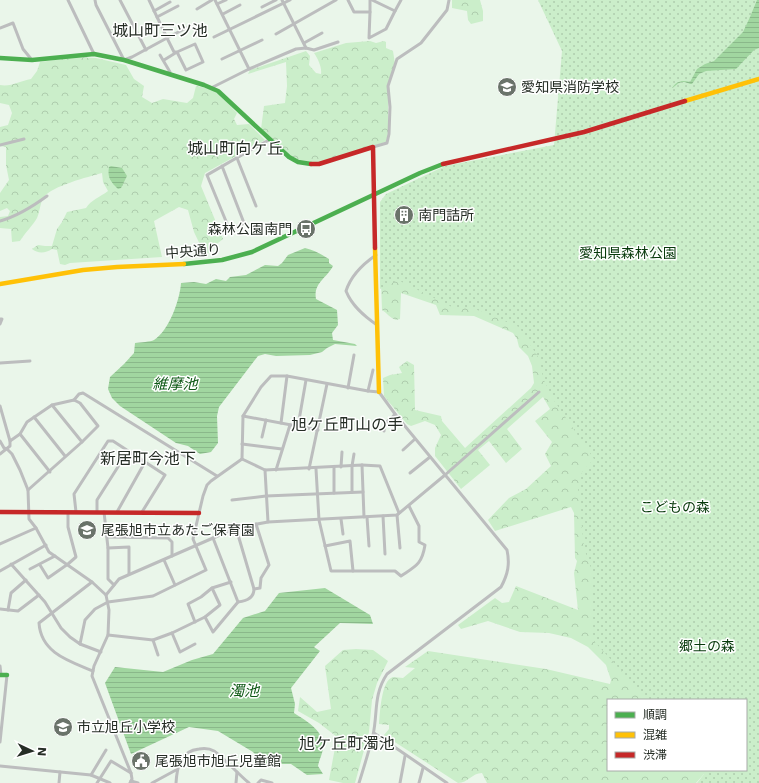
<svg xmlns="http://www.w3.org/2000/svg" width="759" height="783" viewBox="0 0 759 783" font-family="'DejaVu Sans','Noto Sans JP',sans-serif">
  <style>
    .forest { fill: url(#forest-crowns) }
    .park { fill: url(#park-dots) }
    .water { fill: url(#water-rules) }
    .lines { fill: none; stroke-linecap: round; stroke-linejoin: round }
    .street { stroke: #bcbdbe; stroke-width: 3 }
    .fast { stroke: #4caf50; stroke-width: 4.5 }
    .slow { stroke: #ffc107; stroke-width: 4.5 }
    .jam { stroke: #c62828; stroke-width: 4.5 }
    .labels { text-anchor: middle; stroke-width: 3; stroke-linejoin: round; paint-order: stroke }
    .poi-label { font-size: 14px; fill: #252d25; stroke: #fff; text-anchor: start }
    .street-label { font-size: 14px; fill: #252d25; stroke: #fff }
    .park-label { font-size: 14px; fill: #06390a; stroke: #fff }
    .water-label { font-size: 15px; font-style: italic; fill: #0f5916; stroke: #fff }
    .quarter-label { font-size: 16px; fill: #252d25; stroke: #fff }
  </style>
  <defs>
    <pattern id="forest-crowns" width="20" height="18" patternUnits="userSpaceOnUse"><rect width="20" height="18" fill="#cbeeca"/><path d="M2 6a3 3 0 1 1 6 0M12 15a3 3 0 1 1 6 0" fill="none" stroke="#aeccad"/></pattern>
    <pattern id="park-dots" width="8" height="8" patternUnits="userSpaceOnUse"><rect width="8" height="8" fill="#cbeeca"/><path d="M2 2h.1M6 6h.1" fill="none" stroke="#aeccad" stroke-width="1.8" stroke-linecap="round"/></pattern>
    <pattern id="water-rules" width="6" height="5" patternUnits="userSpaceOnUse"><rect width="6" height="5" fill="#a1d6a0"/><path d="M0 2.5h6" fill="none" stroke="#8ab88a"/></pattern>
  </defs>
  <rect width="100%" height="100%" fill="#eaf6ea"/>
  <g class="forest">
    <path d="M452 0H480L483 11V21L471 24 468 20 467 11 452 8Z"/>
    <path d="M370 41 376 43 384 41 386 42V48L393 51 395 64 388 86V133L386 142 319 163 299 161 290 156 261 129 264 106 285 103 287 86 286 62 248 74 250 70 306 51 310 56 309 65 316 73 321 74C322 67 318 59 314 53L346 43Z"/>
    <path d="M77 57 96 58 126 65 134 79 144 86 142 97 152 103 163 99 187 103 193 98 196 86C218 89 223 98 237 113L234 119 237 125 249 124 265 140 205 173 201 186 223 239 213 247 212 251 205 255 194 232 188 210 179 207 154 221 162 257 70 263 65 265 60 264 57 250 52 249C46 253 38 254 32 249L38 245 45 246H52L57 229 62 222 67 212 86 208C91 200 100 197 108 191L103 182 102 173C88 177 52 186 44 197 40 202 40 212 37 218 33 225 25 233 20 241L12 242 11 229 0 228V217L8 216 10 211 7 208 0 211V193L9 180 6 165V147L0 146V127L8 125 12 113 9 105 0 103V85C11 87 20 81 31 79L37 71 40 62Z"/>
    <path d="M388 250 541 295 686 700H608V770H746L748 767C742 783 724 783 708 783L704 774 696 783H487L482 773C472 773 468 783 458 783L384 735 389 729V725L379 724C380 714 381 680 393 677 396 677 400 678 403 678L415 668 405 667 428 651 546 669 610 684 611 680 606 665 588 647 571 638 549 633 520 632 488 621 461 629 458 625 495 598 502 603 509 602 516 586 578 610 574 573 577 561 575 558 574 513 571 507 495 531 488 520 509 498 526 489 551 466 545 454 552 442 535 421 550 409 543 397 507 429 522 449 506 463 489 441 478 450 490 465 461 489 435 456V448L441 435 435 425 425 421 411 426 407 424 384 396 383 378 390 375 402 373 399 367 407 361 414 365 415 410 441 416 442 421 465 448 531 388 534 383 532 366 528 356 519 347 517 339 513 333 474 316 440 315 436 305 401 293 400 319 396 320C390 318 387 313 382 310L380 256Z"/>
    <path d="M356 649 373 650 388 661 377 683 372 700 369 732 355 783H343L329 780 337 737 319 723 298 711 300 697 317 712 331 709 325 666 343 650Z"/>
  </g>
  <path class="park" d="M538 0H759V783H697L704 774 701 770H746V700H648L591 638V568L584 548 578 488 582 472 594 459 553 399 543 378 540 360 519 327 470 307 454 308 398 280 380 289V202L386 194 445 166 554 145 562 51Z"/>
  <g class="water">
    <path d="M757 0H759V48L754 50 736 69 706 71 699 74 692 84C688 84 687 82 683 82 678 82 676 86 672 88 677 81 682 80 690 82L697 69 705 64 714 61 743 32 750 17Z"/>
    <path d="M111 166 122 168 127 176 121 188 118 189C111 182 107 178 109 167Z"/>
    <path d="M305 248C314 250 321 254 329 259V263L333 266C327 278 313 283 316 299L337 310 338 325 332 333 333 340 355 344 357 346 335 344 327 348 322 352 310 355 276 356 265 354 258 356 219 407 217 416 218 443 211 452 200 454 188 446 176 443 120 406 112 398 108 389 110 377 124 364 134 353 135 343C141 342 150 342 154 340 169 331 180 299 181 283L194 282 206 284 216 279 226 281 230 277 246 275 265 265 278 266 282 263 288 255Z"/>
    <path d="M325 588 370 615 373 624 340 623 314 647 320 651 291 688 295 704 294 713C306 721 324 730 323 747 323 753 319 760 318 766L323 774 307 775 291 764H264L253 752 218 731 189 727 131 754 105 683 115 667 163 672 192 660 213 654 243 618 265 611 279 593Z"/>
  </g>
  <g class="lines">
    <g class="street">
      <path d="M68 0 94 54"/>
      <path d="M95 0 96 5 124 60 132 57 167 38 149 0"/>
      <path d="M120 0 146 50"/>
      <path d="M282 0 306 48"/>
      <path d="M348 0 354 12H370V0"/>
      <path d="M217 4 226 0"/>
      <path d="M262 7 276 0"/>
      <path d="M197 9 212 0"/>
      <path d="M154 11 170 2"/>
      <path d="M395 11 401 0"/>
      <path d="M370 12 369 38 386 29 395 11 372 0"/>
      <path d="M223 14 240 5"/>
      <path d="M157 17 178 6"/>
      <path d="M0 28 13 23 23 49 32 60"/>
      <path d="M276 34 336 0"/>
      <path d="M214 37 290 0"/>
      <path d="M304 43 322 33"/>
      <path d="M160 55 170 72 169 74"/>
      <path d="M222 59 262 40"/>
      <path d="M164 60 177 52 195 44 203 62 186 70 177 52H174L167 38 186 28"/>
      <path d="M249 69 296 49 306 48 314 50 338 42"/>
      <path d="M211 88 249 69 215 0"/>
      <path d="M0 145 24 139"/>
      <path d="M373 147 387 143 389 134 390 107 388 86 397 59 421 43 447 10 449 0"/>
      <path d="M237 158 256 206"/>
      <path d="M222 166 244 223 230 231 207 175C228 163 248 151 269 140"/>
      <path d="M0 221C18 216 32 207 47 196"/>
      <path d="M376 255C363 264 351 275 346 291 352 306 364 316 377 325"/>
      <path d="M0 319H2L0 324"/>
      <path d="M0 363 30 361"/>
      <path d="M348 388 354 355"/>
      <path d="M368 391 373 370"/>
      <path d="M74 400 79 394 83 393 217 476"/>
      <path d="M52 405 82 442"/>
      <path d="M0 406 10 441V446L0 454"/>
      <path d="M243 416 318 430"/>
      <path d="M34 417 65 456"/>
      <path d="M281 423 287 376"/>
      <path d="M298 426 306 380"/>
      <path d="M384 431 385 423 392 418 395 414"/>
      <path d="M20 434 50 472"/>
      <path d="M262 437 266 420"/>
      <path d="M0 441 4 448 7 449 12 454 20 470 28 490 29 519 36 528 49 552 92 582 106 595 109 610 108 635 94 666 92 676 131 773 132 779 130 783"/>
      <path d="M10 441 20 434 27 422 52 405 74 400 80 403 98 426 82 442 28 490"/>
      <path d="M242 444 282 449"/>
      <path d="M403 450 415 439"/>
      <path d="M242 459 243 416 261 387 271 376H287L368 391 379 392 395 414 507 550C510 564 508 574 501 587L387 674C373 695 378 713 373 735 369 751 364 767 359 783"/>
      <path d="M242 459 265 470 362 465 364 517"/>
      <path d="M362 465 380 466 399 513"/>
      <path d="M334 467V493"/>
      <path d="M341 467 342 452"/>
      <path d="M309 469 327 384"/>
      <path d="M316 469 319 520 331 571H395L401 576C416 566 422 564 425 545L419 542V526L409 506"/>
      <path d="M265 470 268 522"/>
      <path d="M276 470 290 425"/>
      <path d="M410 473 430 457"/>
      <path d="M352 492V466L354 454"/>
      <path d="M232 500 266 496 363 492"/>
      <path d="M76 512 74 494 108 441H113L165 475 142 512"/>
      <path d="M97 512V500L128 451"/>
      <path d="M104 512 108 548V579L114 585"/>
      <path d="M117 512 145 462"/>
      <path d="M397 515 400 548"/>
      <path d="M383 516 385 554"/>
      <path d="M367 517 369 546"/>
      <path d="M341 519 343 534"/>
      <path d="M236 528 254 589 260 588 261 578 269 565 256 524"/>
      <path d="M107 537 168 538 172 542V556"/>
      <path d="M213 538 238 602"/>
      <path d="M0 544 36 528"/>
      <path d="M325 546 350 541 353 571"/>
      <path d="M108 548 129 547V574"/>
      <path d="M164 560 175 585"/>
      <path d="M11 564 45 602 61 628 70 637 80 644 101 652"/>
      <path d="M40 565 48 578 68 564 76 557 68 527V512"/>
      <path d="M30 569 55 556"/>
      <path d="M0 571 46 545"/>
      <path d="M92 582 39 623C41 653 69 661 93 671"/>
      <path d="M106 595 119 579 236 528 268 522 397 515 445 475 539 392"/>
      <path d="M0 609 18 611 39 595"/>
      <path d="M8 610 11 593 26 580"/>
      <path d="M205 617 213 632 238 602C247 601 254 598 254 589"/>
      <path d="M195 622 188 604 201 597 212 588 231 582"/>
      <path d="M172 633 180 652 195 644"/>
      <path d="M108 635 153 640 172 633 205 617 220 605 212 588"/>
      <path d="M153 640 158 655"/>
      <path d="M80 644 85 620 95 609 108 602 153 596 206 570 193 539 203 496 207 485 211 481 242 459"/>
      <path d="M0 666 1 675"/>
      <path d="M374 733 447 783"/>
      <path d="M0 742 7 675"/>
      <path d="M0 766 91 775 110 783"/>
      <path d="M91 775 106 750"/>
      <path d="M131 781 138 783"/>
      <path d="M59 783 60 772"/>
      <path d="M97 783 111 761 131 773"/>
      <path d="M152 783 176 770"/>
      <path d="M176 783C177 767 180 751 199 749 205 748 209 748 214 751 226 760 237 773 249 783"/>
      <path d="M236 783 237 772"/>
      <path d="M258 783 261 780 272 783"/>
      <path d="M400 783 405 756"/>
      <path d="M419 783 423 768"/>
    </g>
    <g class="fast">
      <path d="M0 58 32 60 94 54 124 60 204 85 218 91 289 157 298 162 311 164"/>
      <path d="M184 264 222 260 252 252 420 173 443 164"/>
      <path d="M0 675H7"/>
    </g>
    <g class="slow">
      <path d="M685 101 759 79"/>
      <path d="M375 248 379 392"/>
      <path d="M0 284 83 270 117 267 184 264"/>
    </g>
    <g class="jam">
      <path d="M311 164H319L373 147 375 248"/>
      <path d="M443 164 584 132 685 101"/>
      <path d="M0 512 199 513"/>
    </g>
  </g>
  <defs>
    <g id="school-disc" transform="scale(1)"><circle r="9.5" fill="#6a736a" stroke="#fff"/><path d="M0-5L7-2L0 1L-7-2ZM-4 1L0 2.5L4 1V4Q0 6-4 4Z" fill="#fff"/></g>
    <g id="building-disc" transform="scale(1)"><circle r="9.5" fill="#6a736a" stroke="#fff"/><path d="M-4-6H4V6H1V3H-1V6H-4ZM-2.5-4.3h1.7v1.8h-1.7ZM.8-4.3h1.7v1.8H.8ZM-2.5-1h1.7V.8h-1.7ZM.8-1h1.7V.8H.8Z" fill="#fff"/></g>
    <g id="bus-disc" transform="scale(1)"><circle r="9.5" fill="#6a736a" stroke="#fff"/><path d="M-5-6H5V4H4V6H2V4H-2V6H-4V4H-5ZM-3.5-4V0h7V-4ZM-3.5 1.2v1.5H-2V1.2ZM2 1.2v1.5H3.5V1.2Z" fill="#fff"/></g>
    <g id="civic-disc" transform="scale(1)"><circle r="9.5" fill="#6a736a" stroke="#fff"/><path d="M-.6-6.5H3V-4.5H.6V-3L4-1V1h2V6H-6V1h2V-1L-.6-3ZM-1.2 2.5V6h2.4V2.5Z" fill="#fff"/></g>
  </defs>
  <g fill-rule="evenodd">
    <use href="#school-disc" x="507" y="87"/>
    <use href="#building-disc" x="404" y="215"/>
    <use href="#bus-disc" x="306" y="229"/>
    <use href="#school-disc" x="87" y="530"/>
    <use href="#school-disc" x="63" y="727"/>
    <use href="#civic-disc" x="141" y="761"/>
  </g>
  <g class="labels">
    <g class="poi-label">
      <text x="521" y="92">愛知県消防学校</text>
      <text x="418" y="220">南門詰所</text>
      <text x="292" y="234" text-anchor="end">森林公園南門</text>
      <text x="101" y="535">尾張旭市立あたご保育園</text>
      <text x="77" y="732">市立旭丘小学校</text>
      <text x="155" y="766">尾張旭市旭丘児童館</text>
    </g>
    <g class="street-label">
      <text transform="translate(193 251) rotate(-4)" y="5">中央通り</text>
    </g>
    <g class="park-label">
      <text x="628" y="258">愛知県森林公園</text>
      <text x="675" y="512">こどもの森</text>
      <text x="707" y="651">郷土の森</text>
    </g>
    <g class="water-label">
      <text x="175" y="389">維摩池</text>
      <text x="244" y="696">濁池</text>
    </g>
    <g class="quarter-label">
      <text x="160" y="36">城山町三ツ池</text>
      <text x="235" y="154">城山町向ケ丘</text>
      <text x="347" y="430">旭ケ丘町山の手</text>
      <text x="148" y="464">新居町今池下</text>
      <text x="347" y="749">旭ケ丘町濁池</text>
    </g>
  </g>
  <rect x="607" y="699" width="140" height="72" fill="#ffffff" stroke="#a8aba8"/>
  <rect x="615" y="712" width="20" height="6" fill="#4caf50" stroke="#a8aba8"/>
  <text x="643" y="719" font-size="12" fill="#252d25">順調</text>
  <rect x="615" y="732" width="20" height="6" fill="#ffc107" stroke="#a8aba8"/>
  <text x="643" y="739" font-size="12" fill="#252d25">混雑</text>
  <rect x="615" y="752" width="20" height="6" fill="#c62828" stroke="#a8aba8"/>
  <text x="643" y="759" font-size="12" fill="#252d25">渋滞</text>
  <g transform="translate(32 751) rotate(94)" stroke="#ffffff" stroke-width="3" paint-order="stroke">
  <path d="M0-3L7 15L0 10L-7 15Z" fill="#252d25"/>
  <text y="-6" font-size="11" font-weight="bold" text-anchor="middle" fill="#252d25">N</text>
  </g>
</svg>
